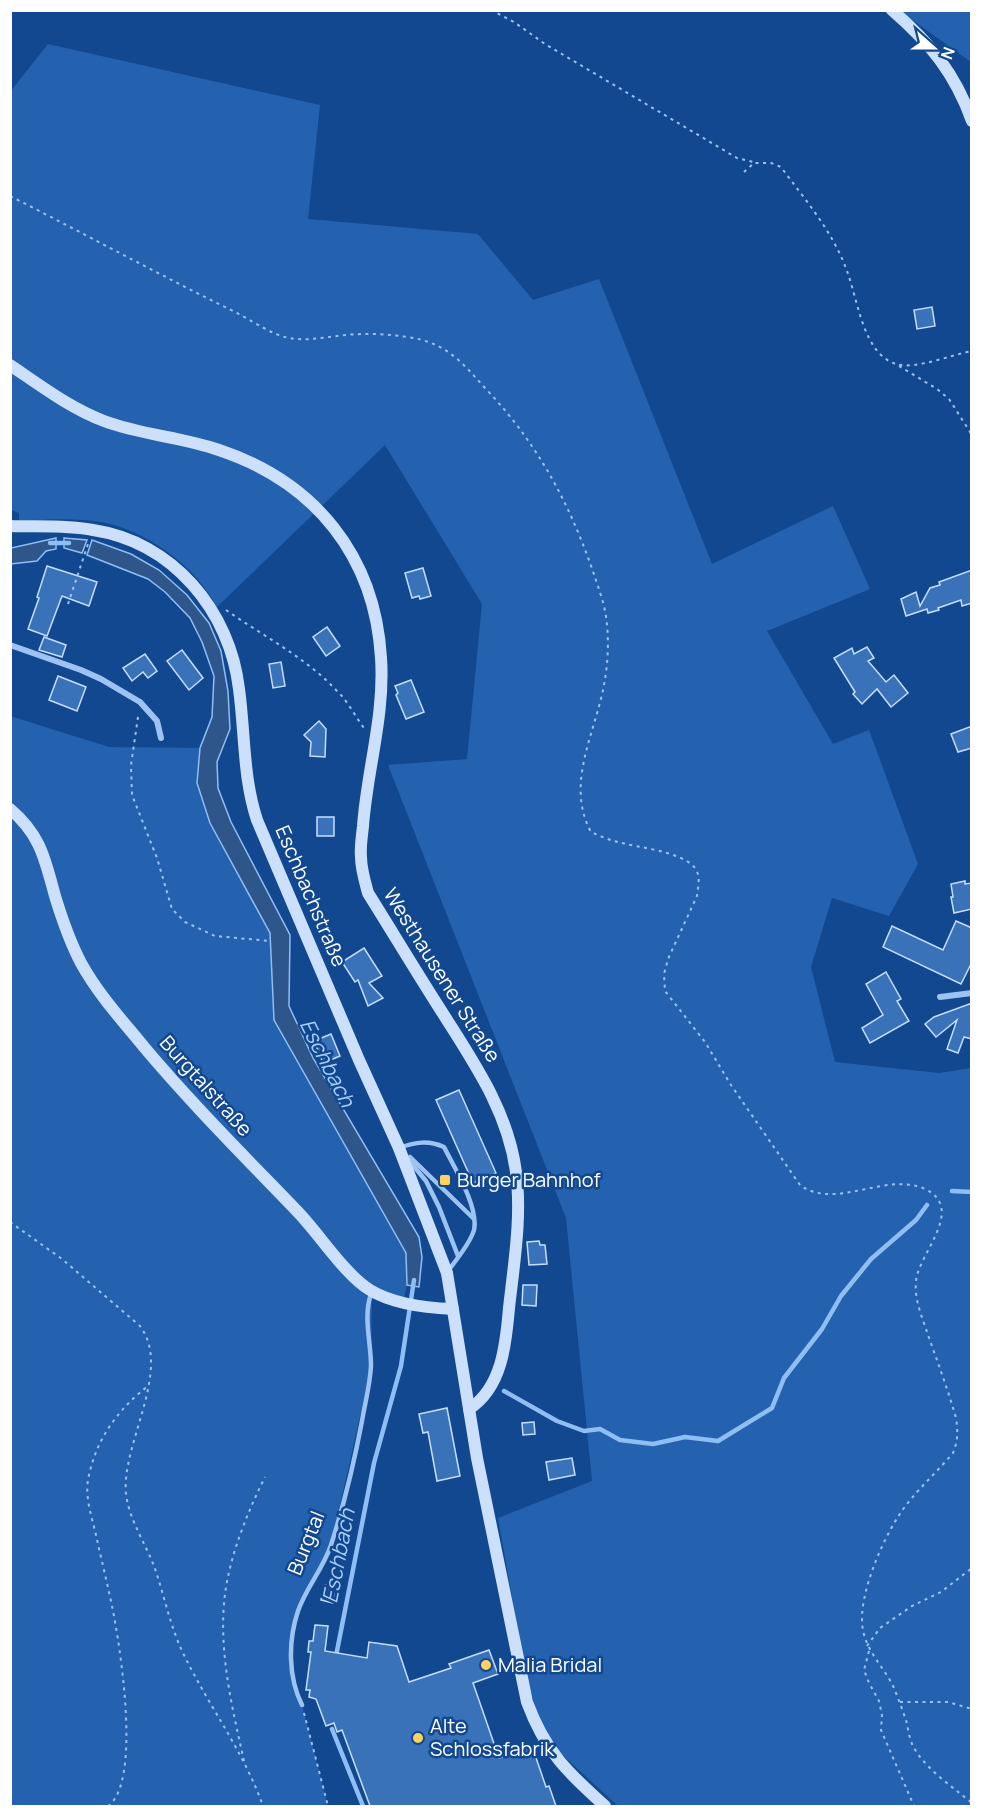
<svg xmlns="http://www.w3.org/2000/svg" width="982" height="1817" viewBox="0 0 982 1817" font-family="Manrope,sans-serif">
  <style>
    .green { fill: #2462af }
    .water { fill: #2e568b; stroke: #8fbef5; stroke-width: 1.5 }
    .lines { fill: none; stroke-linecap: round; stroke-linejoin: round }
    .stream { stroke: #8fbef5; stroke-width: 4.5 }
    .building { fill: #3a72b9; stroke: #c4defd; stroke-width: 1.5 }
    .path { stroke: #9dc3f2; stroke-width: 2; stroke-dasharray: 3 4.5; stroke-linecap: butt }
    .service { stroke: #9dc3f2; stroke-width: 4.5 }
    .minor { stroke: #9dc3f2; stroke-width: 6 }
    .secondary { stroke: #cce0fc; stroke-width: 12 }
    .poi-dot { fill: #ffd25e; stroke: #124890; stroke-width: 2 }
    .labels { text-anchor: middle; stroke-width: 5; stroke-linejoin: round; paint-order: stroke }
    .street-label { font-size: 20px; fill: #fff; stroke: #124890 }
    .poi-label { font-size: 20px; fill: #fff; stroke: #124890; text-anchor: start }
    .water-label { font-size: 21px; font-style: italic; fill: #a9cdf9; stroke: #124890 }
  </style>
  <rect width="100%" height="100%" fill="#124890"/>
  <g class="green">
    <path d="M900 11H971V62Z"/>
    <path d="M48 44 320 105 308 219 478 234 533 300 599 279 712 564 833 506 870 589 767 631 833 744 869 730 918 864 889 916 832 898 811 967 835 1062 939 1073 971 1068V1806H618L557 1750 537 1713 525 1670 498 1518 592 1481 566 1218 388 765 467 759 482 604 385 445 217 607C210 596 202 583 193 574 171 551 138 530 106 523 79 517 47 520 19 520V513L11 510 10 92Z"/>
    <path d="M10 716 109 747 200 748 197 783 210 823 270 933 274 1020 406 1253 407 1285 403 1302 372 1291 371 1368 331 1545 298 1611 292 1649V1675L302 1705 328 1806H11Z"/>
  </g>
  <g class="water">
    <path d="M56 538V549L46 551 37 561 11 564V548Z"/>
    <path d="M64 538 87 540 82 553 64 548Z"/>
    <path d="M92 540 131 554 159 570 187 595 209 623 221 651 228 691 230 729 217 762 218 788 231 822 290 935 289 1006 313 1058 419 1237 422 1257 419 1287 407 1285 406 1253 274 1020 270 933 210 823 197 783 200 748 212 717 214 676 202 642 190 618 165 592 148 579 87 555Z"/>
  </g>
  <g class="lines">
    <g class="stream">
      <path d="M50 543H69"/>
      <path d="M952 1191 972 1192"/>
      <path d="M504 1391 557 1421 584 1431 600 1429 620 1440 653 1444 685 1437 718 1441 772 1408 784 1378 822 1329 841 1296 871 1259 916 1220 927 1205"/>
      <path d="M336 1656 374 1463 401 1366 414 1280"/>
      <path d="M332 1729 363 1806"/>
    </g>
  </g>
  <g class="building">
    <path d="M932 307 935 326 917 329 914 310Z"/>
    <path d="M47 566 97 582 89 606 62 596 47 636 28 629 39 598 37 597Z"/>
    <path d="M423 568 431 596 420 599 419 596 412 598 405 573Z"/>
    <path d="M972 570V603L962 606 961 600 938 608 939 610 928 613 927 609 906 616 901 599 916 592 920 606 930 588 940 585 939 582Z"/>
    <path d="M327 627 340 646 326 656 313 637Z"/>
    <path d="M44 637 66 645 62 657 39 650Z"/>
    <path d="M867 647 874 658 868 661 886 682 894 675 908 693 891 707 877 689 862 704 853 694 855 692 834 658 852 648 854 654Z"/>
    <path d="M182 650 203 678 189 690 167 661Z"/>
    <path d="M145 654 157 671 148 678 143 672 132 681 123 668Z"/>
    <path d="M281 662 285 686 273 688 269 664Z"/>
    <path d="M58 676 86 687 77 711 49 700Z"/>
    <path d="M411 680 424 712 406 719 396 695 398 693 395 686Z"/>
    <path d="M319 721 326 729 325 757 310 756 311 742 304 735Z"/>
    <path d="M972 726V748L958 752 951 734Z"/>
    <rect x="317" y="817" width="17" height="19"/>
    <path d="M965 881V884L972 883V909L954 913 951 897H953L951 884Z"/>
    <path d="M956 921 972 928V962L961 984 883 947 892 926 943 950Z"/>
    <path d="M364 948 382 976 369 983 383 998 368 1006 358 980 355 982 342 962Z"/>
    <path d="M886 972 901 999 897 1001 909 1021 870 1043 862 1028 883 1015 866 984Z"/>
    <path d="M972 1003V1039L964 1037 958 1053 947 1049 957 1020 936 1037 925 1024 934 1017Z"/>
    <path d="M331 1034 340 1056 323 1063 314 1041Z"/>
    <path d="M459 1090 496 1173 473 1183 436 1100Z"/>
    <path d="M539 1241 540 1245H545L547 1264 529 1265 527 1242Z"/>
    <path d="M523 1285H537L536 1306 522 1305Z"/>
    <path d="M447 1408 460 1476 437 1481 428 1432 423 1433 419 1414Z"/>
    <path d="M534 1422 535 1434 523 1435 522 1423Z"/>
    <path d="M572 1458 575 1475 549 1480 546 1462Z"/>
    <path d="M325 1585 337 1589 333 1603 321 1600Z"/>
    <path d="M315 1625 328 1626 325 1651 367 1658 369 1642 397 1646 409 1682 451 1668 449 1664 489 1650 498 1674 473 1683 499 1758 532 1746 546 1787 549 1786 556 1806H370L342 1730 337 1732 334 1723 326 1726 316 1699 309 1697 310 1690H306L311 1652H308L309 1641H313Z"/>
  </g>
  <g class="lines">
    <g class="path">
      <path d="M491 10 514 22 545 44 737 158 753 162"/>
      <path d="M744 172 754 163H771L781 167C806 201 833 232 847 271 858 300 863 354 896 364 914 370 951 355 972 351"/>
      <path d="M10 196C83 233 154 272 227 308 244 316 260 327 276 334 300 344 322 337 346 335 367 333 387 334 407 337 445 342 461 361 485 388 544 450 577 518 602 599 610 624 609 659 604 685 595 734 565 784 591 832 600 836 609 840 618 842 639 848 681 851 695 868 701 876 698 887 697 896L668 959 664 974 665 991 705 1042 731 1085 800 1185C835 1211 886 1171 925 1189 967 1209 917 1255 916 1282 914 1300 923 1319 928 1335 938 1363 948 1390 956 1418 958 1431 958 1441 953 1453 938 1471 921 1486 907 1504 886 1530 856 1597 863 1630 867 1652 883 1666 893 1686 898 1697 902 1709 906 1720 908 1728 909 1738 913 1746 924 1768 954 1788 972 1803"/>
      <path d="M899 366 937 389 949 399 972 435"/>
      <path d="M68 604 89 541"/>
      <path d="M226 610C263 636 305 657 336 690 348 701 354 715 364 728"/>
      <path d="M138 717 131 765 132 795 157 858 172 909 185 922 215 936 270 941"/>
      <path d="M10 1222 62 1259 140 1326C173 1370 121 1444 126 1494 129 1519 145 1543 154 1566 164 1594 170 1626 183 1653 208 1705 244 1752 263 1806"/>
      <path d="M867 1646 880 1628 912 1606 941 1592 972 1568"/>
      <path d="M869 1651 864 1670 869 1683 879 1701 882 1715 881 1730 914 1806"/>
      <path d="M900 1702H948L972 1709"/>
      <path d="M304 1713 328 1806"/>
      <path d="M244 1761C232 1707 218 1650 225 1594 230 1555 248 1511 265 1477"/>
      <path d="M108 1806C142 1782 120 1645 112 1606 107 1582 101 1558 96 1535 92 1518 85 1498 88 1480 95 1441 117 1410 148 1386"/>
    </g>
    <g class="service">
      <path d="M399 1148C416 1142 428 1140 444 1147 454 1167 479 1207 474 1230 470 1244 457 1258 449 1270"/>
      <path d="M410 1157 473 1218"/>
      <path d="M407 1158 426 1181 439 1207 458 1256"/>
      <path d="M302 1705C288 1677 288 1641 298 1611 306 1588 323 1569 331 1545 344 1505 354 1463 362 1421 365 1403 370 1385 371 1366 371 1342 363 1317 371 1294"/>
    </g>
    <g class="minor">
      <path d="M10 645 81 670 101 679 140 702 157 721 161 738"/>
      <path d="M940 997 972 993"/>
    </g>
    <g class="secondary">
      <path d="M892 10C930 43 955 73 972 121"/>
      <path d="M10 365C41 386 70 408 104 421 141 435 182 437 219 450 315 482 375 556 381 658 385 715 367 770 363 826 362 836 360 847 361 857 361 869 365 882 368 893 393 933 417 973 442 1012 474 1063 508 1111 516 1172 522 1216 514 1263 509 1308 506 1344 502 1388 469 1409"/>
      <path d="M10 526C38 527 66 525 93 530 173 542 230 611 239 689 245 733 243 778 257 820L359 1060 399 1148 447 1273 477 1458 527 1702C545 1751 567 1772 605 1806"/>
      <path d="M10 809C41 835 45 860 55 896 62 919 70 942 81 963 98 994 122 1020 144 1047 192 1104 244 1156 296 1210 318 1232 344 1274 370 1290 393 1304 427 1308 453 1309"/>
    </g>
  </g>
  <g class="poi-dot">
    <rect x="439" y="1174" width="12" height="12" rx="3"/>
    <circle cx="486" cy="1665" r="6"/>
    <circle cx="418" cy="1738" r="6"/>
  </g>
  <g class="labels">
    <g class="street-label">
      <text transform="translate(311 896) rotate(67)" y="7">Eschbachstraße</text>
      <text transform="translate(442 975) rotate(58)" y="7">Westhausener Straße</text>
      <text transform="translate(206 1086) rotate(48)" y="7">Burgtalstraße</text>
      <text transform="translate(306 1543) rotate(-68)" y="7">Burgtal</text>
    </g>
    <g class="poi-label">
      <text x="457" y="1187">Burger Bahnhof</text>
      <text x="498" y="1672">Malia Bridal</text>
      <text x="430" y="1733">Alte<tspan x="430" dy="23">Schlossfabrik</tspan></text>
    </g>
    <g class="water-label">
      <text transform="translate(327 1063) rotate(63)" y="7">Eschbach</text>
      <text transform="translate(339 1556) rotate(-79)" y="7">Eschbach</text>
    </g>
  </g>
  <rect width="982" height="1817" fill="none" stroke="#ffffff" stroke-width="24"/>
  <g transform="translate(934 48) rotate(111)" stroke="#124890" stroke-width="4.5" paint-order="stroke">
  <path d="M0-4.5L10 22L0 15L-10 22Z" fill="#ffffff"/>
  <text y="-9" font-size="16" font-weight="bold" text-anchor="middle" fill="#ffffff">N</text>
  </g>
</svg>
